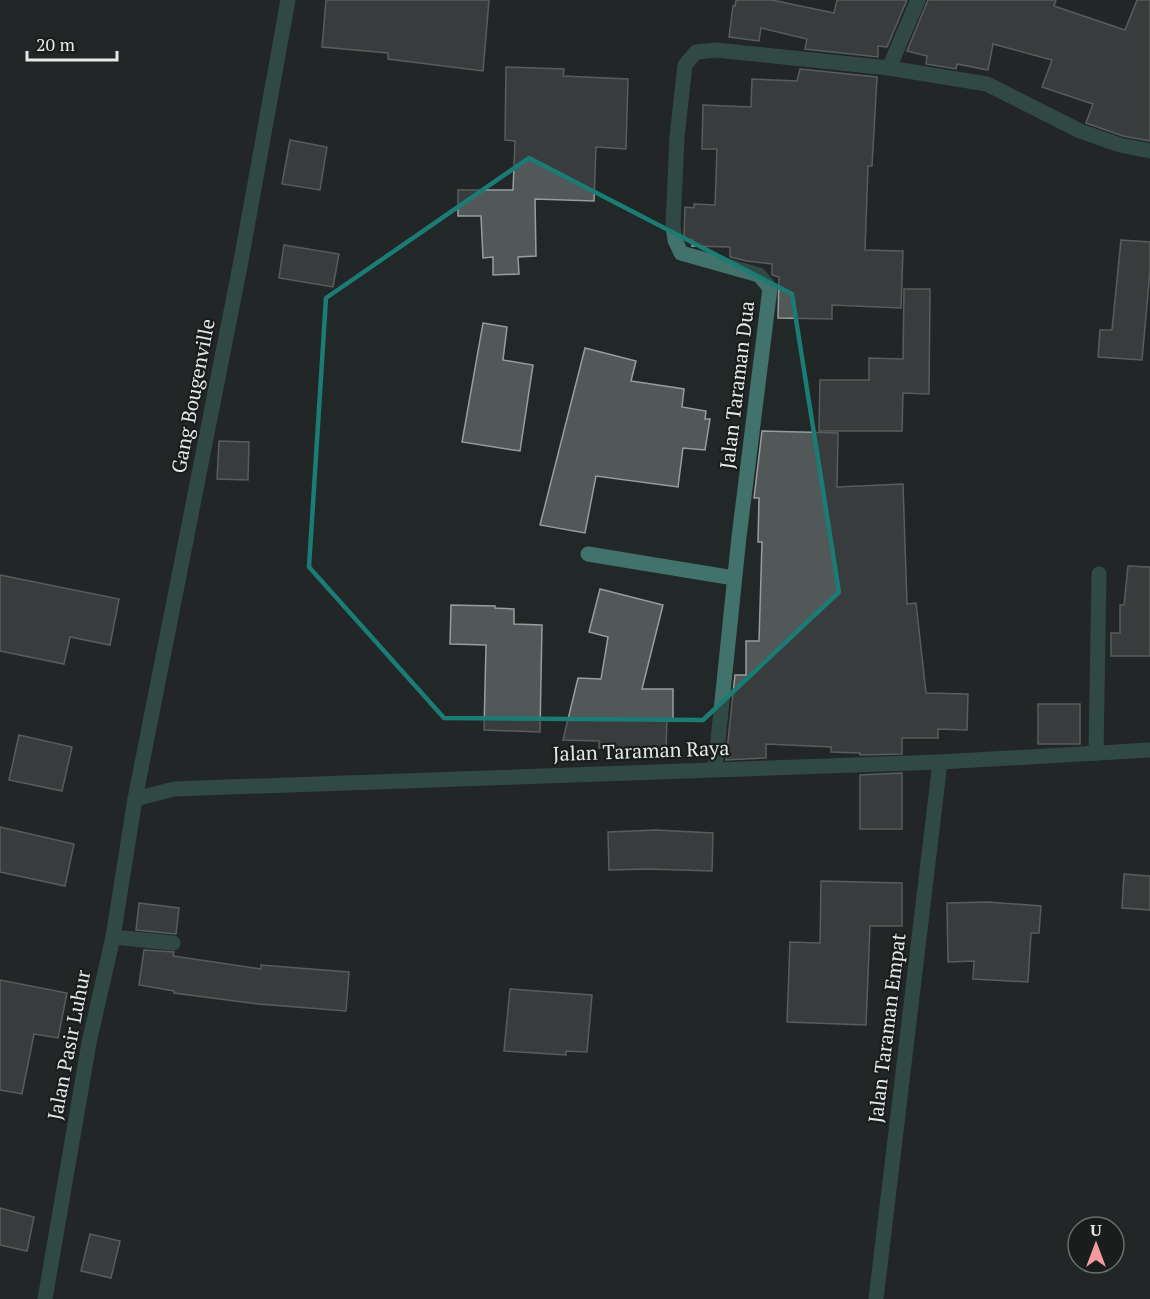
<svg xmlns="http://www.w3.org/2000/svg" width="1150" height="1299" viewBox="0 0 1150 1299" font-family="'PT Serif',serif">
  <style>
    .building { fill: #525857; stroke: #989e9d; stroke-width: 1.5 }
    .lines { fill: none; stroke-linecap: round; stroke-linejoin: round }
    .minor { stroke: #41736c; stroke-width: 15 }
    .marked { fill: none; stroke: #1a7c74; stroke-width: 4.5; stroke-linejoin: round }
    .labels { text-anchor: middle; stroke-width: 4.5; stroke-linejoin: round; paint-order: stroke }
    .street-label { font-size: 20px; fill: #e4e8e7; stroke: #191e1d }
  </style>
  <rect width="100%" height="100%" fill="#222727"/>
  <g class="building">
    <path d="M326 0H489L483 71 388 59V53L322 47Z"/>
    <path d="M736 0H772L834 13 837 0H907L887 47 878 46V57L805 49 807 39 761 28 759 41 729 37 733 6H735Z"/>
    <path d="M928 0H1056L1054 6 1125 30 1137 0H1150V141L1123 136 1086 123 1093 104 1042 87 1052 60 993 44 988 70 957 64 956 69 926 64 927 56 907 51Z"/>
    <path d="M506 67 564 69 563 76 628 79 626 149 596 147 594 201 535 199 536 256 518 257 519 274 493 275V257L483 258 481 216H458V190H513L515 141 505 140Z"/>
    <path d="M800 69 877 77 872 166H868L865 250 903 251 901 308 832 305V319L778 318 779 277 772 275V264L747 261 730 257V247L692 246 693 240H686L684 237 685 207 694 208V204L715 205 717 149H702L703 105 751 107 752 79 797 81Z"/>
    <path d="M290 140 327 147 320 190 282 184Z"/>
    <path d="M1121 240 1150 242V271L1142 360 1098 357 1100 330H1112Z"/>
    <path d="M284 245 339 254 333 287 279 278Z"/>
    <path d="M904 289H930L929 394 903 393 902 431H819L820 380H869V358L903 359Z"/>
    <path d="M483 323 507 327 503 360 533 365 520 451 462 442Z"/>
    <path d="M585 348 636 361 631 381 684 389 682 407 706 411 705 419H710L705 450 683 448 678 487 596 476 585 533 540 525Z"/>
    <path d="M762 431 838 433 837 487 903 484 907 604 916 603 926 693 968 694 967 730 938 729V738H902V754L860 755V753L831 752V747L766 744V758L726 760 735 675H746V641H759L762 542H758L759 498H754Z"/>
    <path d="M219 441 249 442 248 480 217 479Z"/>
    <path d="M1128 566 1150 567V656H1111V633H1120V605H1124Z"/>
    <path d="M0 575 119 599 110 645 70 637 64 664 0 651Z"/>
    <path d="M600 589 663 605 642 689H673V719H667L666 747 599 748V741L563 740 578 678 601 679 608 637 589 632Z"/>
    <path d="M451 605 495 606V608L514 609V624L542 625 540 732 484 730 486 645 450 644Z"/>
    <rect x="1038" y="704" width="42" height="40"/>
    <path d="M19 735 72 747 62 791 9 780Z"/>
    <path d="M902 773V829H860V775Z"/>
    <path d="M0 827 74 844 65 886 0 872Z"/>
    <path d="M656 830 713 833 712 871 648 869 609 870 608 832Z"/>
    <path d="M1124 874 1150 876V910L1122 908Z"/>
    <path d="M821 881 902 883V926H870L866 1025 787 1022 790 942 820 943Z"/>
    <path d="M988 902 1041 906 1039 933H1031L1028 982 973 979 974 961 948 962 947 903Z"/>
    <path d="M139 903 179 908 176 934 136 930Z"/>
    <path d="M144 950 174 952 173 956 261 969V965L349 972 346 1011 258 1004 174 993V991L139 985Z"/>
    <path d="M0 980 67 993 58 1038 34 1034 22 1094 0 1090Z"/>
    <path d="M510 989 592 995 587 1052 566 1051V1055L504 1051Z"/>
    <path d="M0 1208 34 1217 27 1251 0 1245Z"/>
    <path d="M90 1234 120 1241 111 1278 81 1271Z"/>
  </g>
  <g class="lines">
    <g class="minor">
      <path d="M889 68 918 0"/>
      <path d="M588 554 734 578"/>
      <path d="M1096 753 1099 574"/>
      <path d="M715 769 739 537 770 288 759 275 681 253 675 240 673 226 677 137 685 65 696 52 716 50 889 68 987 84 1080 131 1120 145 1150 151"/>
      <path d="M135 799 174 789 940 762 1150 750"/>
      <path d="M113 937 173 943"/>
      <path d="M45 1299 89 1043 113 937 135 799 241 261 288 0"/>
      <path d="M876 1299 940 762"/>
    </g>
  </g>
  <path d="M0 0H1150V1299H0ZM529 158 792 294 839 592 703 720 444 718 309 567 326 298Z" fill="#222727" fill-opacity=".55" fill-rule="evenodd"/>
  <path class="marked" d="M529 158 792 294 839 592 703 720 444 718 309 567 326 298Z"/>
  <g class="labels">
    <g class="street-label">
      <text transform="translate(737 385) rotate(-83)" y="7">Jalan Taraman Dua</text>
      <text transform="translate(193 396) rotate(-79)" y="7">Gang Bougenville</text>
      <text transform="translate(641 751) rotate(-2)" y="7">Jalan Taraman Raya</text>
      <text transform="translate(887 1028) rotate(-83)" y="7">Jalan Taraman Empat</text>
      <text transform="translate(69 1045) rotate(-79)" y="7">Jalan Pasir Luhur</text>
    </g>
  </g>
  <g transform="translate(1096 1245)"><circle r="28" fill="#191e1d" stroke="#6a6f6e" stroke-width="1.5"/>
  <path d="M0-4.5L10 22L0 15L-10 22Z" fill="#f49b9f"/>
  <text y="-9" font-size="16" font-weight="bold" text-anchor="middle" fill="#e4e8e7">U</text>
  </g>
  <path d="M27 51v9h90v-9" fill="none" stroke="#e4e8e7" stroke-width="3"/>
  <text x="36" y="51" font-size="18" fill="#e4e8e7" stroke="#191e1d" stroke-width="4.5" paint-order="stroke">20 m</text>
</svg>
